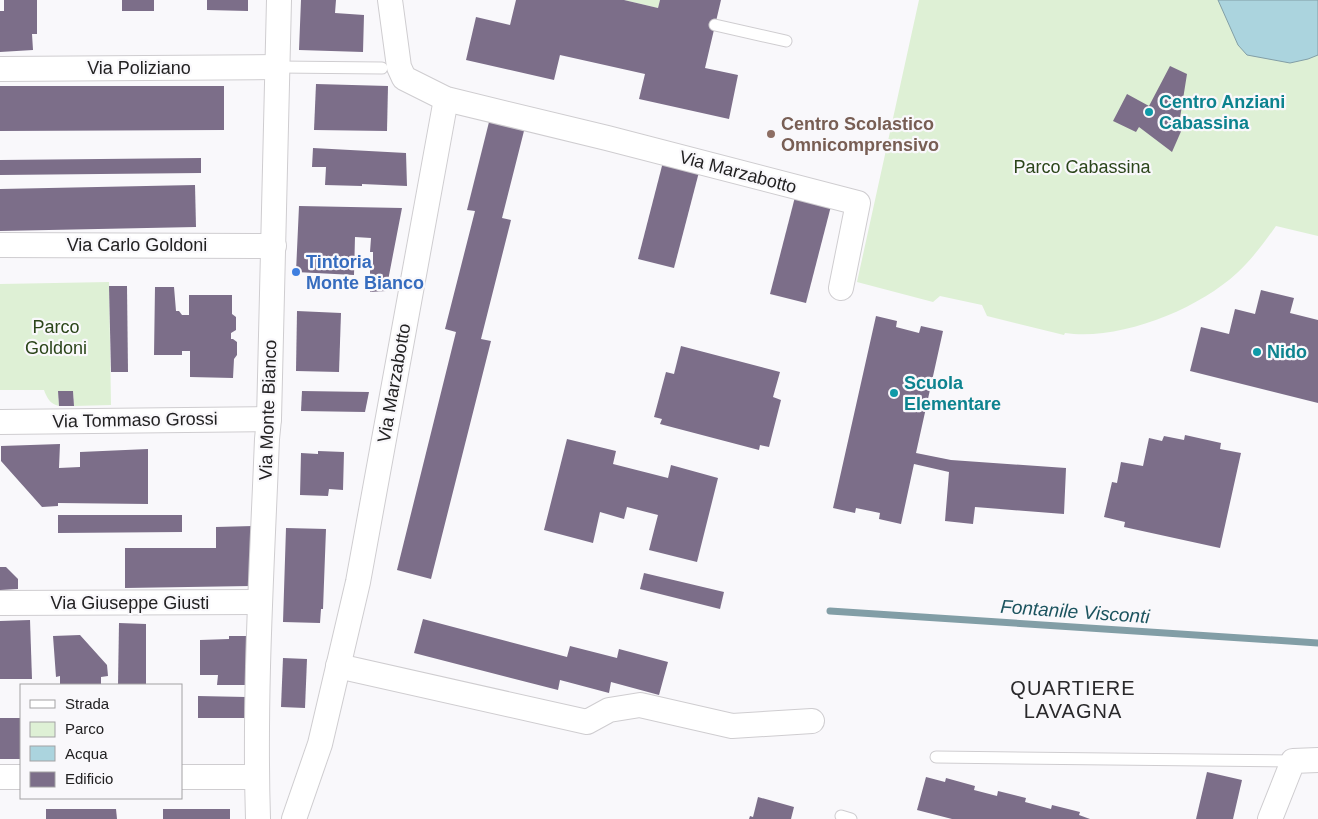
<svg xmlns="http://www.w3.org/2000/svg" width="1318" height="819" viewBox="0 0 1318 819" font-family="Helvetica,sans-serif">
  <style>
    .green { fill: #def0d5 }
    .water { fill: #abd4de; stroke: #829ea6 }
    .lines { fill: none; stroke-linecap: round; stroke-linejoin: round }
    .stream { stroke: #829ea6; stroke-width: 7 }
    .building { fill: #7c6e89 }
    .service-casing { stroke: #cfcdd0; stroke-width: 13 }
    .minor-casing { stroke: #cfcdd0; stroke-width: 26 }
    .service { stroke: #fff; stroke-width: 11 }
    .minor { stroke: #fff; stroke-width: 24 }
    .culture-dot { fill: #0f9aa8; stroke: #f9f8fb; stroke-width: 2 }
    .education-dot { fill: #8d6e63; stroke: #f9f8fb; stroke-width: 2 }
    .shop-dot { fill: #3f7fe0; stroke: #f9f8fb; stroke-width: 2 }
    .labels { text-anchor: middle; stroke-width: 4.5; stroke-linejoin: round; paint-order: stroke }
    .street-label { font-size: 18px; fill: #222122; stroke: #f9f8fb }
    .culture-label { font-size: 18px; font-weight: bold; fill: #0d838f; stroke: #f9f8fb; text-anchor: start }
    .education-label { font-size: 18px; font-weight: bold; fill: #785e54; stroke: #f9f8fb; text-anchor: start }
    .park-label { font-size: 18px; fill: #2b451a; stroke: #f9f8fb }
    .shop-label { font-size: 18px; font-weight: bold; fill: #366cbe; stroke: #f9f8fb; text-anchor: start }
    .water-label { font-size: 19px; font-style: italic; fill: #1c545f; stroke: #f9f8fb }
    .quarter-label { font-size: 20px; letter-spacing: 1px; fill: #2a292b; stroke: #f9f8fb }
  </style>
  <rect width="100%" height="100%" fill="#f9f8fb"/>
  <g class="green">
    <path d="M624 0H660L658 8Z"/>
    <path d="M919 0H1318V236L1276 226C1264 243 1252 259 1237 273 1197 310 1119 341 1065 333L1064 335 987 316 982 305 940 296 933 302 857 282Z"/>
    <path d="M109 282 111 405 74 406 73 391H58L59 406C50 404 47 398 44 390H0V284Z"/>
  </g>
  <path class="water" d="M1218 0H1318V55L1308 59 1290 63 1247 55 1238 45Z"/>
  <g class="lines">
    <path class="stream" d="M830 611 1318 643"/>
  </g>
  <g class="building">
    <path d="M4 0H37V34H32L33 50 0 52V11H4Z"/>
    <rect x="122" y="0" width="32" height="11"/>
    <path d="M207 0H248V11L207 10Z"/>
    <path d="M301 0H336L335 13 364 15 363 52 299 50Z"/>
    <path d="M516 0H624L658 8 660 0H721L705 68 738 75 729 119 639 99 645 74 560 55 554 80 466 60 476 17 510 25Z"/>
    <path d="M1170 66 1187 74 1180 118 1186 120 1172 152 1139 127 1136 132 1113 121 1127 94 1149 106Z"/>
    <path d="M316 84 388 86 387 131 314 130Z"/>
    <path d="M0 86H224V130L0 131Z"/>
    <path d="M491 114 526 123 502 218 511 220 481 339 491 341 431 579 397 570 456 332 445 329 475 211 467 210Z"/>
    <path d="M313 148 406 153 407 186 362 184V186L325 185 326 167H312Z"/>
    <path d="M201 158V173L0 175V160Z"/>
    <path d="M663 162 699 172 674 268 638 259Z"/>
    <path d="M195 185 196 227 0 231V189Z"/>
    <path d="M795 197 831 206 806 303 770 294Z"/>
    <path d="M299 206 402 208 386 291 370 292V264H373V252H370L371 238 355 237 354 275 296 272Z"/>
    <path d="M109 286H127L128 372H111Z"/>
    <path d="M155 287H174L176 311H179L182 315H189V295H232V314L236 317V330L231 333V339H233L237 342V355L234 359 233 378 190 377V351H182V355H154Z"/>
    <path d="M1261 290 1294 298 1290 313 1318 320V403L1190 371 1201 327 1229 334 1235 309 1255 314Z"/>
    <path d="M297 311 341 313 339 372 296 371Z"/>
    <path d="M876 316 897 321 896 327 919 333 921 326 943 331 916 453 951 460 1066 468 1064 514 975 507 973 524 945 521 949 472 914 464 901 524 879 519 880 513 856 508 855 513 833 508Z"/>
    <path d="M681 346 780 372 773 397 781 400 769 447 760 445 759 450 660 424 662 419 654 417 666 372 674 374Z"/>
    <path d="M58 391H73L74 406H59Z"/>
    <path d="M302 391 369 392 365 412 301 411Z"/>
    <path d="M1185 435 1221 443 1220 449 1241 453 1220 548 1124 527 1125 522 1104 517 1112 482 1117 483 1121 462 1143 466 1149 438 1162 441 1164 436 1184 440Z"/>
    <path d="M567 439 616 451 613 464 668 478 671 465 718 478 697 562 649 550 658 515 627 507 624 519 600 512 593 543 544 530Z"/>
    <path d="M60 444 59 468 80 467V452L148 449V504L58 503V506L42 507 1 461V446Z"/>
    <path d="M318 451 344 452 343 490 329 489 328 496 300 495 301 453 318 454Z"/>
    <path d="M58 515H182V532L58 533Z"/>
    <path d="M253 526 251 586 125 588V548H216V527Z"/>
    <path d="M286 528 326 529 323 609H321L320 623 283 622Z"/>
    <path d="M0 567H6L18 579V589L0 590Z"/>
    <path d="M644 573 724 592 720 609 640 589Z"/>
    <path d="M423 619 567 657 570 646 617 658 619 649 668 662 659 695 611 682 609 693 560 680 558 690 414 653Z"/>
    <path d="M30 620 32 679H0V621Z"/>
    <path d="M119 623 146 624V685H118Z"/>
    <path d="M80 635 107 665 108 676 101 677V685H60V676L56 677 53 636Z"/>
    <path d="M229 636H251L250 685H217L218 675H200V640L229 639Z"/>
    <path d="M283 658 307 659 305 708 281 707Z"/>
    <path d="M198 696 246 697V718H198Z"/>
    <rect x="0" y="718" width="21" height="41"/>
    <path d="M1207 772 1242 780 1233 819H1196Z"/>
    <path d="M926 777 945 782 946 778 975 786 974 790 997 796 998 791 1026 798 1025 802 1051 809 1052 805 1080 812 1079 815 1090 819H952L917 810Z"/>
    <path d="M758 797 794 807 791 819H749L750 816 753 817Z"/>
    <path d="M46 809H116L117 819H46Z"/>
    <rect x="163" y="809" width="67" height="10"/>
  </g>
  <g class="lines">
    <g class="service-casing">
      <g id="service">
        <path d="M715 25 786 41"/>
        <path d="M278 67 382 68"/>
        <path d="M936 757 1293 761"/>
        <path d="M841 816 851 819"/>
      </g>
    </g>
    <g class="minor-casing">
      <g id="minor">
        <path d="M390 0 399 67 404 78 446 99 607 138 858 203 841 288"/>
        <path d="M0 69 278 67"/>
        <path d="M0 245 274 246"/>
        <path d="M0 422 269 419"/>
        <path d="M0 603 260 602"/>
        <path d="M338 666 587 722 609 710 640 705 732 726 812 721"/>
        <path d="M0 777H21"/>
        <path d="M181 777H256"/>
        <path d="M258 819C254 692 262 565 267 439L269 419 279 0"/>
        <path d="M294 819 320 744 358 582 446 99"/>
        <path d="M1270 819 1293 761 1318 760"/>
      </g>
    </g>
    <use href="#service" class="service"/>
    <use href="#minor" class="minor"/>
  </g>
  <g class="culture-dot">
    <circle cx="1149" cy="112" r="5"/>
    <circle cx="1257" cy="352" r="5"/>
    <circle cx="894" cy="393" r="5"/>
  </g>
  <circle class="education-dot" cx="771" cy="134" r="5"/>
  <circle class="shop-dot" cx="296" cy="272" r="5"/>
  <g class="labels">
    <g class="street-label">
      <text x="139" y="74">Via Poliziano</text>
      <text transform="translate(738 172) rotate(15)" y="6">Via Marzabotto</text>
      <text x="137" y="251">Via Carlo Goldoni</text>
      <text transform="translate(394 383) rotate(-80)" y="6">Via Marzabotto</text>
      <text transform="translate(268 410) rotate(-88)" y="6">Via Monte Bianco</text>
      <text transform="translate(135 420) rotate(-1)" y="6">Via Tommaso Grossi</text>
      <text x="130" y="609">Via Giuseppe Giusti</text>
    </g>
    <g class="culture-label">
      <text x="1159" y="108">Centro Anziani<tspan x="1159" dy="21">Cabassina</tspan></text>
      <text x="1267" y="358">Nido</text>
      <text x="904" y="389">Scuola<tspan x="904" dy="21">Elementare</tspan></text>
    </g>
    <g class="education-label">
      <text x="781" y="130">Centro Scolastico<tspan x="781" dy="21">Omnicomprensivo</tspan></text>
    </g>
    <g class="park-label">
      <text x="1082" y="173">Parco Cabassina</text>
      <text x="56" y="333">Parco<tspan x="56" dy="21">Goldoni</tspan></text>
    </g>
    <g class="shop-label">
      <text x="306" y="268">Tintoria<tspan x="306" dy="21">Monte Bianco</tspan></text>
    </g>
    <g class="water-label">
      <text transform="translate(1075 611) rotate(4)" y="7">Fontanile Visconti</text>
    </g>
    <g class="quarter-label">
      <text x="1073" y="695">QUARTIERE<tspan x="1073" dy="23">LAVAGNA</tspan></text>
    </g>
  </g>
  <rect x="20" y="684" width="162" height="115" fill="#f9f8fb" stroke="#a3a2a4"/>
  <rect x="30" y="700" width="25" height="8" fill="#ffffff" stroke="#a3a2a4"/>
  <text x="65" y="709" font-size="15" fill="#222122">Strada</text>
  <rect x="30" y="722" width="25" height="15" fill="#def0d5" stroke="#a3a2a4"/>
  <text x="65" y="734" font-size="15" fill="#222122">Parco</text>
  <rect x="30" y="746" width="25" height="15" fill="#abd4de" stroke="#a3a2a4"/>
  <text x="65" y="759" font-size="15" fill="#222122">Acqua</text>
  <rect x="30" y="772" width="25" height="15" fill="#7c6e89" stroke="#a3a2a4"/>
  <text x="65" y="784" font-size="15" fill="#222122">Edificio</text>
</svg>
